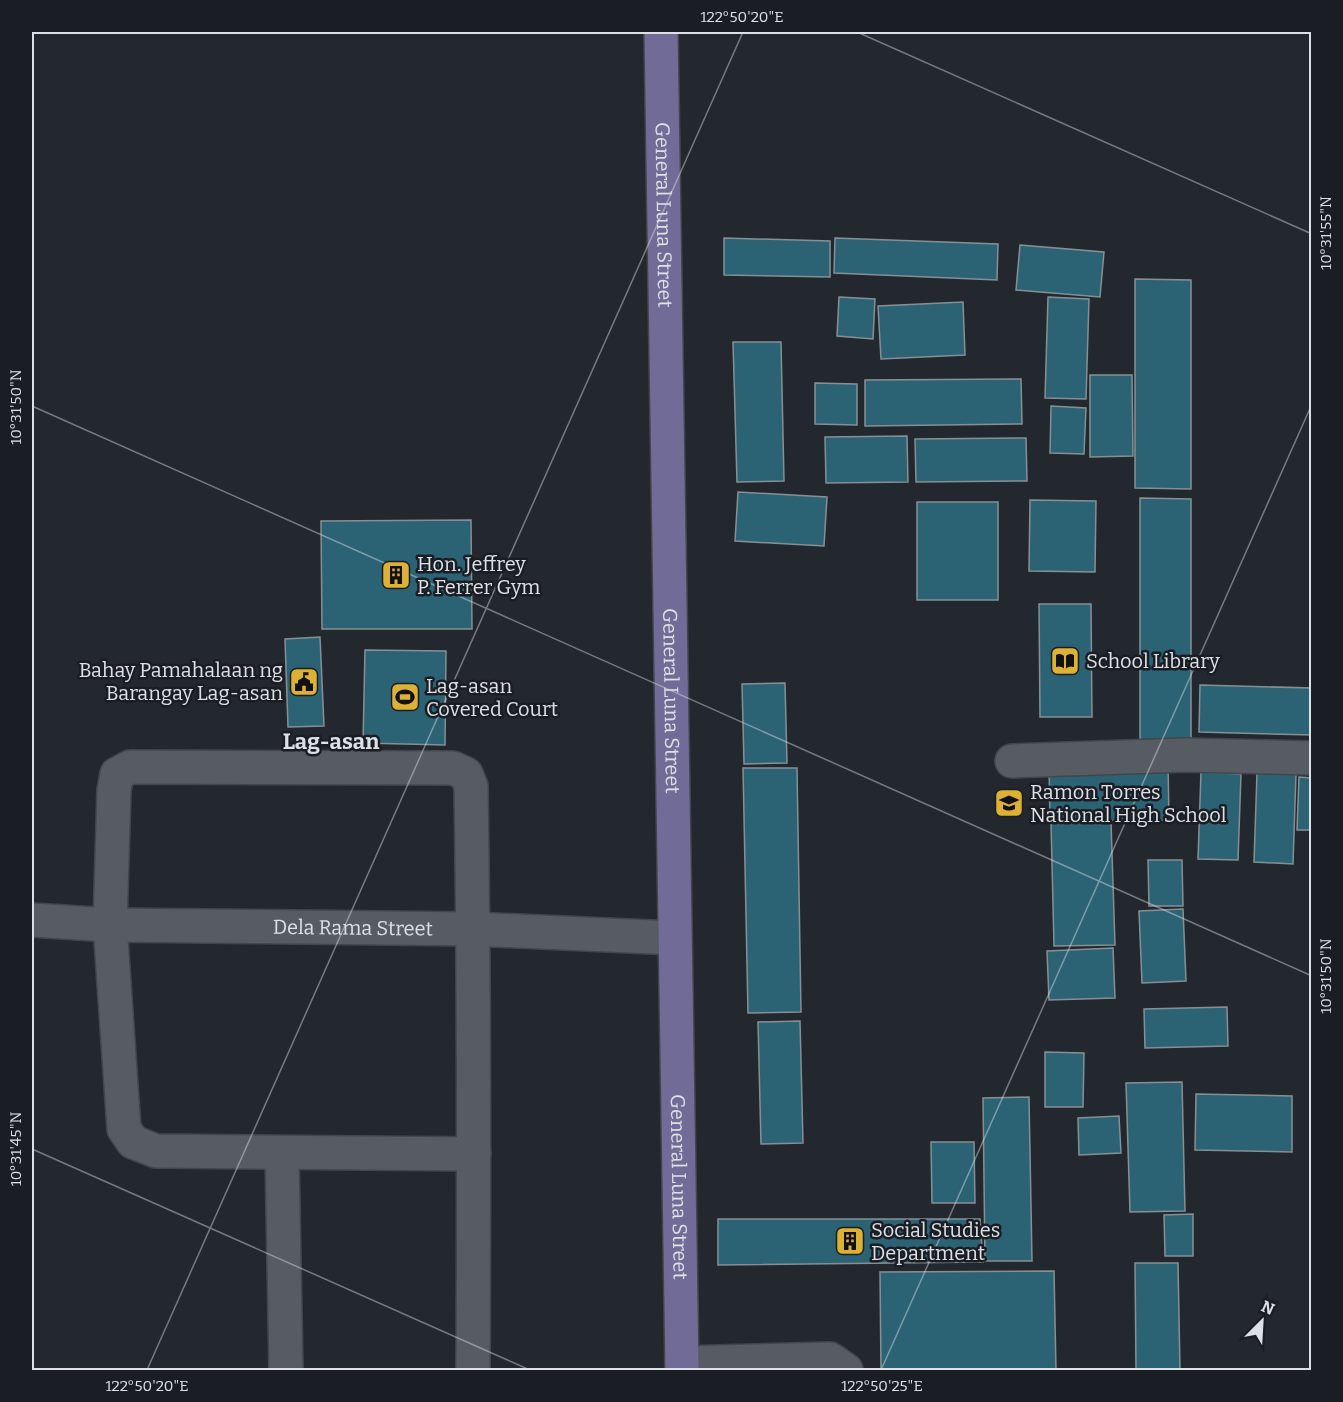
<svg xmlns="http://www.w3.org/2000/svg" width="1343" height="1402" viewBox="0 0 1343 1402" font-family="Bitter,serif">
  <style>
    .building { fill: #2b6375; stroke: #869094; stroke-width: 1.5 }
    .lines { fill: none; stroke-linecap: round; stroke-linejoin: round }
    .minor-casing { stroke: #42464c; stroke-width: 36 }
    .major-casing { stroke: #42464c; stroke-width: 36 }
    .minor { stroke: #575c63; stroke-width: 33 }
    .major { stroke: #706c97; stroke-width: 33 }
    .ticks { fill: none; stroke: #dde0e4; stroke-width: 1.5; stroke-opacity: 0.45 }
    .labels { text-anchor: middle; stroke-width: 5; stroke-linejoin: round; paint-order: stroke }
    .street-label { font-size: 20px; fill: #dde0e4; stroke: #1a1e24 }
    .poi-label { font-size: 20px; fill: #dde0e4; stroke: #1a1e24; text-anchor: start }
    .quarter-label { font-size: 22px; font-weight: bold; fill: #dde0e4; stroke: #1a1e24 }
    .neatline { fill: none; stroke: #dde0e4; stroke-width: 2 }
    .ticks-label { font-size: 15px; text-anchor: middle; fill: #dde0e4 }
  </style>
  <rect width="100%" height="100%" fill="#23282e"/>
  <g class="building">
    <path d="M724 238 830 241V277L724 275Z"/>
    <path d="M835 238 998 244 997 280 834 273Z"/>
    <path d="M1020 245 1104 252 1100 297 1016 290Z"/>
    <path d="M1135 279 1191 280V489L1135 488Z"/>
    <path d="M839 297 875 299 873 339 837 336Z"/>
    <path d="M1048 297 1089 299 1086 399 1045 398Z"/>
    <path d="M963 302 965 355 881 359 878 306Z"/>
    <path d="M733 342H781L784 481 737 482Z"/>
    <path d="M1090 375H1132L1133 456 1090 457Z"/>
    <path d="M1021 379 1022 424 865 426V380Z"/>
    <path d="M815 383 857 384V425L815 424Z"/>
    <path d="M1051 406 1086 408 1084 454 1050 453Z"/>
    <path d="M907 436 908 482 826 483 825 437Z"/>
    <path d="M1026 438 1027 481 916 482 915 439Z"/>
    <path d="M738 492 827 497 824 546 735 541Z"/>
    <path d="M1140 498 1191 499V744H1140Z"/>
    <path d="M1030 500 1096 501 1095 572 1029 571Z"/>
    <rect x="917" y="502" width="81" height="98"/>
    <path d="M471 520 472 629H322L321 521Z"/>
    <path d="M1039 604H1091L1092 717H1040Z"/>
    <path d="M320 637 324 726 288 727 285 639Z"/>
    <path d="M365 650 446 651 445 745 363 743Z"/>
    <path d="M785 683 787 763 744 764 742 684Z"/>
    <path d="M1200 685 1312 688V735L1199 732Z"/>
    <path d="M1168 763 1169 820 1050 821 1049 764Z"/>
    <path d="M743 768H797L801 1012 748 1013Z"/>
    <path d="M1201 772 1241 774 1238 860 1198 859Z"/>
    <path d="M1257 773 1296 774 1293 864 1254 862Z"/>
    <path d="M1299 777 1312 778V830H1297Z"/>
    <path d="M1111 822 1115 945 1054 946 1051 823Z"/>
    <path d="M1148 860H1182L1183 906H1149Z"/>
    <path d="M1183 909 1186 981 1142 983 1139 911Z"/>
    <path d="M1113 948 1115 998 1049 1000 1047 951Z"/>
    <path d="M1227 1007 1228 1046 1145 1048 1144 1009Z"/>
    <path d="M800 1021 803 1143 761 1144 758 1022Z"/>
    <path d="M1045 1052 1084 1053 1083 1107H1045Z"/>
    <path d="M1182 1082 1185 1211 1130 1212 1126 1083Z"/>
    <path d="M1196 1094 1292 1096V1152L1195 1150Z"/>
    <path d="M1029 1097 1032 1261H985L983 1098Z"/>
    <path d="M1119 1116 1121 1153 1079 1155 1078 1118Z"/>
    <path d="M931 1142H974L975 1203H932Z"/>
    <path d="M1193 1214V1256H1165L1164 1215Z"/>
    <path d="M718 1219H980L983 1262 718 1265Z"/>
    <path d="M1135 1263H1178L1180 1370H1136Z"/>
    <path d="M1054 1271 1056 1370H881L880 1272Z"/>
  </g>
  <g class="lines">
    <g class="minor-casing">
      <g id="minor">
        <path d="M1012 761 1185 755 1312 758"/>
        <path id="s1" d="M32 920 110 925 473 929 674 938"/>
        <path d="M282 1154 286 1370"/>
        <path d="M682 1363 830 1359 846 1370"/>
        <path d="M473 1370C474 1176 474 981 471 786L466 774 453 768 130 767 117 774 114 790 110 925 124 1129 133 1142 156 1151 474 1154"/>
      </g>
    </g>
    <g class="major-casing">
      <g id="major">
        <path id="s2" d="M661 32 682 1370"/>
      </g>
    </g>
    <use href="#minor" class="minor"/>
    <use href="#major" class="major"/>
  </g>
  <path class="ticks" d="M857 32 1312 234M32 406 1312 976M32 1149 530 1370M147 1370 743 32M881 1370 1312 404"/>
  <defs>
    <g id="building-square" transform="scale(1.5)"><rect x="-9" y="-9" width="18" height="18" rx="4" fill="#ddb133" stroke="#1a1e24"/><path d="M-4-6H4V6H1V3H-1V6H-4ZM-2.5-4.3h1.7v1.8h-1.7ZM.8-4.3h1.7v1.8H.8ZM-2.5-1h1.7V.8h-1.7ZM.8-1h1.7V.8H.8Z" fill="#111"/></g>
    <g id="library-square" transform="scale(1.5)"><rect x="-9" y="-9" width="18" height="18" rx="4" fill="#ddb133" stroke="#1a1e24"/><path d="M-6-4Q-3-5.5-.7-3.5V5Q-3 3-6 4ZM6-4Q3-5.5 .7-3.5V5Q3 3 6 4Z" fill="#111"/></g>
    <g id="civic-square" transform="scale(1.5)"><rect x="-9" y="-9" width="18" height="18" rx="4" fill="#ddb133" stroke="#1a1e24"/><path d="M-.6-6.5H3V-4.5H.6V-3L4-1V1h2V6H-6V1h2V-1L-.6-3ZM-1.2 2.5V6h2.4V2.5Z" fill="#111"/></g>
    <g id="stadium-square" transform="scale(1.5)"><rect x="-9" y="-9" width="18" height="18" rx="4" fill="#ddb133" stroke="#1a1e24"/><path d="M0-5a6.5 5 0 1 0 0 10a6.5 5 0 1 0 0-10ZM-3.5-1.8h7v3.6h-7Z" fill="#111"/></g>
    <g id="school-square" transform="scale(1.5)"><rect x="-9" y="-9" width="18" height="18" rx="4" fill="#ddb133" stroke="#1a1e24"/><path d="M0-5L7-2L0 1L-7-2ZM-4 1L0 2.5L4 1V4Q0 6-4 4Z" fill="#111"/></g>
  </defs>
  <g fill-rule="evenodd">
    <use href="#building-square" x="396" y="575"/>
    <use href="#library-square" x="1065" y="661"/>
    <use href="#civic-square" x="304" y="682"/>
    <use href="#stadium-square" x="405" y="697"/>
    <use href="#school-square" x="1009" y="803"/>
    <use href="#building-square" x="850" y="1241"/>
  </g>
  <g class="labels">
    <g class="street-label">
      <text dy="7" stroke="none"><textPath href="#s2" startOffset="183">General Luna Street</textPath></text>
      <text dy="7" stroke="none"><textPath href="#s2" startOffset="669">General Luna Street</textPath></text>
      <text dy="7" stroke="none"><textPath href="#s1" startOffset="321">Dela Rama Street</textPath></text>
      <text dy="7" stroke="none"><textPath href="#s2" startOffset="1155">General Luna Street</textPath></text>
    </g>
    <g class="poi-label">
      <text x="417" y="571">Hon. Jeffrey<tspan x="417" dy="23">P. Ferrer Gym</tspan></text>
      <text x="1086" y="668">School Library</text>
      <text x="283" y="677" text-anchor="end">Bahay Pamahalaan ng<tspan x="283" dy="23">Barangay Lag-asan</tspan></text>
      <text x="426" y="693">Lag-asan<tspan x="426" dy="23">Covered Court</tspan></text>
      <text x="1030" y="799">Ramon Torres<tspan x="1030" dy="23">National High School</tspan></text>
      <text x="871" y="1237">Social Studies<tspan x="871" dy="23">Department</tspan></text>
    </g>
    <g class="quarter-label">
      <text x="331" y="749">Lag-asan</text>
    </g>
  </g>
  <rect width="1343" height="1402" fill="none" stroke="#1a1e24" stroke-width="66"/>
  <g transform="translate(1262 1321) rotate(24)" stroke="#1a1e24" stroke-width="4.5" paint-order="stroke">
  <path d="M0-4.5L10 22L0 15L-10 22Z" fill="#dde0e4"/>
  <text y="-9" font-size="16" font-weight="bold" text-anchor="middle" fill="#dde0e4">N</text>
  </g>
  <rect x="33" y="33" width="1277" height="1336" class="neatline"/>
  <g class="ticks-label">
    <text x="742" y="22">122°50'20"E</text>
    <text transform="translate(1326 233) rotate(-90)" y="5">10°31'55"N</text>
    <text transform="translate(16 407) rotate(-90)" y="5">10°31'50"N</text>
    <text transform="translate(1326 976) rotate(-90)" y="5">10°31'50"N</text>
    <text transform="translate(16 1149) rotate(-90)" y="5">10°31'45"N</text>
    <text x="147" y="1391">122°50'20"E</text>
    <text x="882" y="1391">122°50'25"E</text>
  </g>
</svg>
